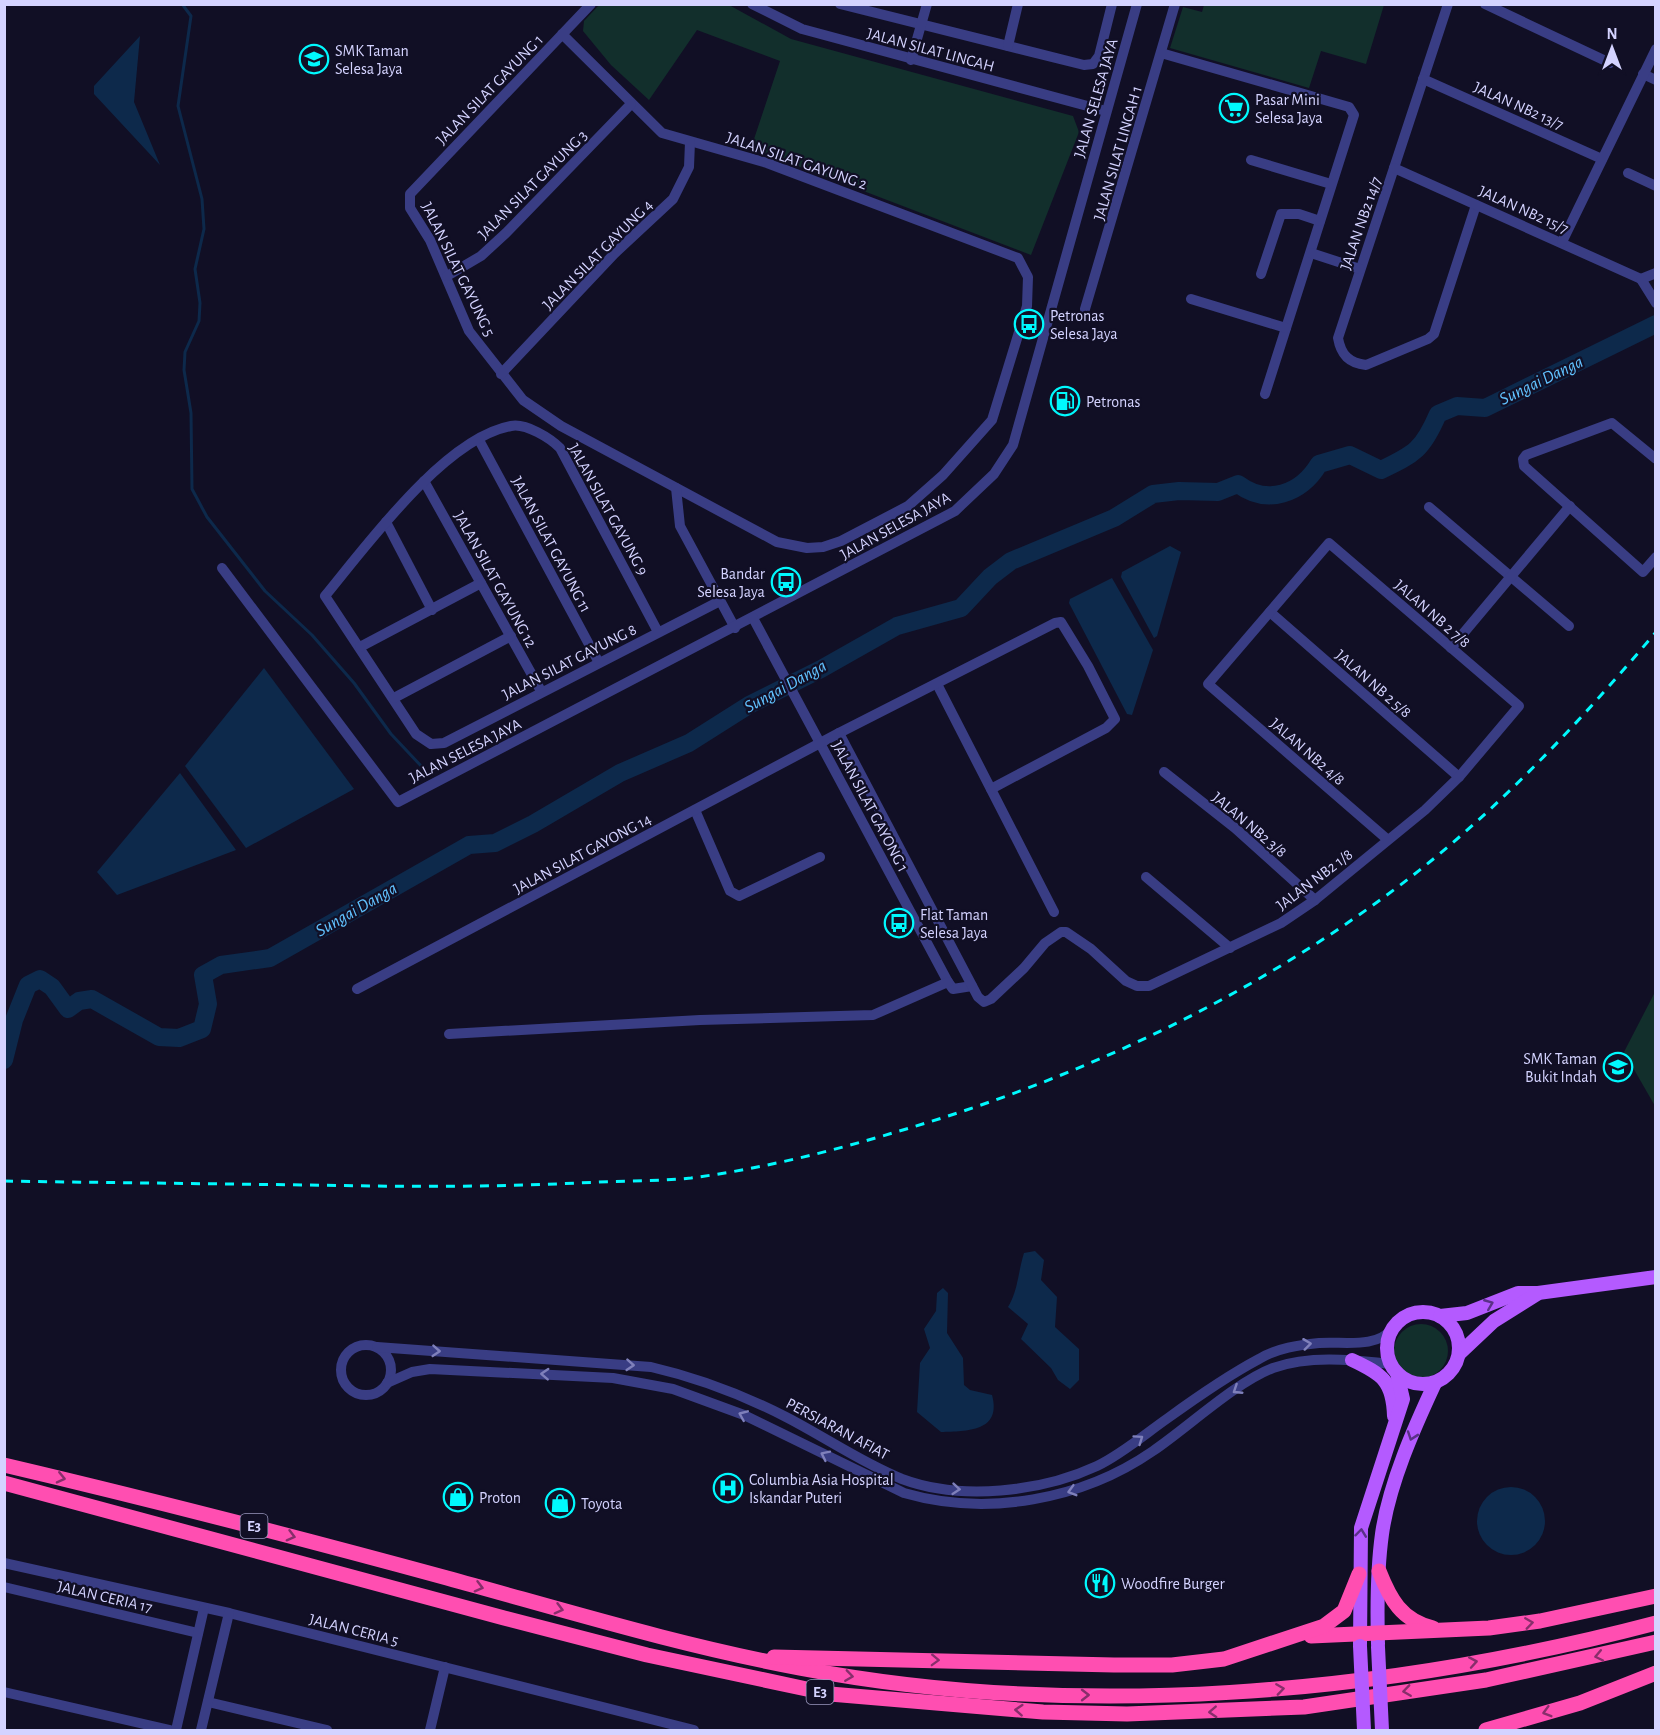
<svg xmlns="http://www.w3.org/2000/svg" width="1660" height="1735" viewBox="0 0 1660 1735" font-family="'Alegreya Sans',sans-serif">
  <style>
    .green { fill: #122f2c }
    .water { fill: #0d294b }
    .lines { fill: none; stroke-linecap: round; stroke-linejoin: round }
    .stream { stroke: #0d294b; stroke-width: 3 }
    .river { stroke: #0d294b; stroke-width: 18 }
    .minor { stroke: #393d84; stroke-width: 10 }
    .major { stroke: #b45aff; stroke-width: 14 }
    .highway { stroke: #ff4eb1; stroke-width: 15 }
    .rail { stroke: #00f9fe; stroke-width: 3; stroke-dasharray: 9 8; stroke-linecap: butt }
    .major-bridge { stroke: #b45aff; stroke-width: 14 }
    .oneway { stroke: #5a3187 }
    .oneway2 { stroke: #7f80bb }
    .oneway3 { stroke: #882e6b }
    .labels { text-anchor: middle; stroke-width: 4.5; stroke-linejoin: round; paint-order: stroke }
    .shield { fill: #110f25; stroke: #9a98be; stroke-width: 1.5 }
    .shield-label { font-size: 15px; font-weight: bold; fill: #d4d3ff }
    .street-label { font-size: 16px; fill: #d4d3ff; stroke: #110f25 }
    .poi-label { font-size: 16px; fill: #d4d3ff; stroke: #110f25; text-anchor: start }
    .water-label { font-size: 18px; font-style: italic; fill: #61c2ff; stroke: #110f25 }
  </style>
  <rect width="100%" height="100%" fill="#110f25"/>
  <g class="green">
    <path d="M600 4 729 5 791 39 1073 116 1079 132 1031 255 751 148 780 61 697 30 649 100 611 65 583 31 584 21Z"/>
    <path d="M1204 5V4L1384 5 1366 64 1321 51 1309 88 1170 48 1183 7 1202 12Z"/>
    <path d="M1655 992V1106L1624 1052Z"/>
    <circle cx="1421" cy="1351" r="27"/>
  </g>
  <g class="water">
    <path d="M140 36 134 102 160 165 94 94V86Z"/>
    <path d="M1170 546 1181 552 1157 636 1154 638 1121 577 1122 572Z"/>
    <path d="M1112 578 1153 650 1132 715 1127 714 1069 603 1070 599Z"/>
    <path d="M264 668 354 789 246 848 185 766Z"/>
    <path d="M180 773 236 850 117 895 97 872Z"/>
    <path d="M1035 1251 1044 1260 1041 1280 1057 1297 1055 1327 1079 1349V1380L1070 1389 1058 1380 1051 1368 1021 1339 1028 1324 1008 1307C1018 1291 1018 1272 1024 1253Z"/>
    <path d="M943 1288 948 1293 947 1333 963 1358 964 1385 970 1390 992 1395C1002 1432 967 1431 941 1432L917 1412 920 1363 930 1348 924 1329 936 1311 937 1293Z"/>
    <circle cx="1511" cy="1521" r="34"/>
  </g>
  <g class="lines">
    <path class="stream" d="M182 4 191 16 178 106 202 199 204 229 195 269 200 303 199 321 185 352 184 370 191 413 192 489 207 517 265 591 312 635 354 683 391 734 423 768"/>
    <path class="river" d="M4 1060 14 1020 28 985 40 979 52 987 68 1009 79 1001 92 999 159 1037 179 1038 202 1029 208 1004 203 975 221 965 270 958 469 845 495 843 533 824 620 773 689 743 749 705 821 669 897 626 961 608 990 577 1011 561 1114 518 1153 494 1179 491 1218 492 1238 484C1267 506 1301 494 1319 464L1350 455 1381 470C1415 454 1423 449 1438 414L1457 406 1485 408 1656 324"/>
    <g class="minor">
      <path d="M752 4 802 29 1106 111"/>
      <path d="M840 4 1084 65 1093 64 1099 56 1112 4"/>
      <path d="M1448 4 1338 338C1341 355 1349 363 1366 365L1428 339 1434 334 1476 205"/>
      <path d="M1485 4 1610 63"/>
      <path d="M562 34 662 133 767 163 1018 258 1028 277 1027 306 992 420 943 475 908 506 841 541 823 547 807 548 777 542 561 426 523 400 469 331 430 240 410 208V194L591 4"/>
      <path d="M1008 46 1018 4"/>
      <path d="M1161 53 1349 107 1354 115 1265 394"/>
      <path d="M911 60 927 4"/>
      <path d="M1643 74 1656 80"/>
      <path d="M1423 79 1602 159"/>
      <path d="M1251 160 1331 184"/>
      <path d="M1394 168 1641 279"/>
      <path d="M1628 173 1656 186"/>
      <path d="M1562 242 1656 49"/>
      <path d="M1311 253 1360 269"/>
      <path d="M1656 273 1641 279 1656 303"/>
      <path d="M1261 274 1281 214H1299L1320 221"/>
      <path d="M447 276 481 256 506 233 631 104"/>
      <path d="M1191 299 1286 328"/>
      <path d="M1085 309 1175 4"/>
      <path d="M501 374 614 254 673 199 689 167 690 142"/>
      <path d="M479 440 598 661"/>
      <path d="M1656 459 1612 423 1526 455 1523 459 1524 466 1643 572 1656 557"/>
      <path d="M424 481 541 691"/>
      <path d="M676 488 680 526 735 628"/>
      <path d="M1429 507 1569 626"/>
      <path d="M386 522 432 610"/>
      <path d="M222 568 398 802 955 511 994 474 1013 445 1137 4"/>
      <path d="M1270 612 1459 777"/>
      <path d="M753 618 948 982 953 989 972 986"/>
      <path d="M658 632 560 448C550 438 526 423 511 426 445 438 367 545 325 596L416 734 431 744 444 743 720 601"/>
      <path d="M360 647 481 583"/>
      <path d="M1451 648 1570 506"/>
      <path d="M937 684 1054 912"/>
      <path d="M394 698 511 636"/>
      <path d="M839 733 1055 623 1061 622 1088 666 1115 719 1106 728 991 789"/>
      <path d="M1164 772 1235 828 1315 900"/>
      <path d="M695 810 730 891 739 896 820 857"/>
      <path d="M1146 877 1230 948"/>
      <path d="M357 989 839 733 978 997 984 1002 991 999 1024 968 1045 943 1061 932H1066L1091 949 1126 981 1137 986H1149L1281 923 1315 900 1425 810 1459 777 1519 706 1329 543 1208 684 1388 840"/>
      <path d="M449 1034 700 1020 873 1015 948 982"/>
      <circle cx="366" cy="1370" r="25"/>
      <path d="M377 1347 651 1367C699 1378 743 1395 786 1417 825 1437 862 1463 902 1479 961 1501 1041 1492 1097 1466 1122 1454 1145 1434 1168 1418 1197 1397 1227 1376 1259 1359 1277 1348 1299 1345 1319 1343 1342 1341 1376 1349 1392 1329"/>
      <path d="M387 1383 412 1372 430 1369 613 1378 673 1389 744 1415 904 1493C987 1517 1082 1500 1153 1451 1187 1428 1236 1382 1273 1368 1311 1355 1352 1360 1391 1364"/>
      <path d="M4 1563 229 1613 694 1730"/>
      <path d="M4 1587 198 1633"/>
      <path d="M4 1692 170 1730"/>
      <path d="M208 1702 327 1730"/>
      <path d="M176 1730 204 1608"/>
      <path d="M201 1730 229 1613"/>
      <path d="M430 1730 445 1667"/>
    </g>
    <g class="major">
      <circle cx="1423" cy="1348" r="36"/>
      <path d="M1440 1316 1467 1313 1518 1293H1538L1656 1277"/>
      <path d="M1459 1354 1494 1321 1537 1294"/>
      <path d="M1352 1360C1382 1374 1393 1381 1394 1416"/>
      <path d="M1360 1644 1361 1528 1403 1399 1397 1373"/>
      <path d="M1378 1644C1377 1608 1377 1570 1382 1534 1389 1484 1414 1428 1435 1383"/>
    </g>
    <g class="highway">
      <path d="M4 1465C153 1500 300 1538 447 1578 564 1610 681 1646 800 1668 1079 1721 1382 1695 1656 1623"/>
      <path d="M4 1483 504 1618 647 1655 830 1694 1043 1712 1127 1714 1304 1707 1486 1680 1656 1642"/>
      <path d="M1379 1571C1390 1599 1401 1620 1433 1628"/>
      <path d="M1311 1636 1489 1628 1540 1621 1656 1596"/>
      <path d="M774 1657 1114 1665H1172L1224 1659 1324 1626 1344 1611 1359 1574"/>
      <path d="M1486 1730 1580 1703 1656 1673"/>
    </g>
    <path class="rail" d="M4 1181C127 1183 249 1184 371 1186 447 1187 523 1186 599 1182 630 1181 661 1181 691 1178 760 1169 829 1152 896 1132 1075 1080 1245 1001 1395 889 1493 816 1577 725 1656 632"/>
    <g class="major-bridge">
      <path d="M1360 1646 1364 1730"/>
      <path d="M1378 1647 1382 1730"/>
    </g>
  </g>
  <defs><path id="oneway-chevron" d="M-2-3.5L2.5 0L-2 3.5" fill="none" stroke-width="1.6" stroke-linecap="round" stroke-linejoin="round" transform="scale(1.5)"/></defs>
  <g class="oneway">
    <use href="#oneway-chevron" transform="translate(1489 1304) rotate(-22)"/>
    <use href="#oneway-chevron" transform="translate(1412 1436) rotate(109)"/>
    <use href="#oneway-chevron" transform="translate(1361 1533) rotate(-83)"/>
  </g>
  <g class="oneway2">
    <use href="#oneway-chevron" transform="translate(1307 1344) rotate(-7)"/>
    <use href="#oneway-chevron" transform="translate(436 1351) rotate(4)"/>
    <use href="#oneway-chevron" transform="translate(630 1365) rotate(4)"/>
    <use href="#oneway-chevron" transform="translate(545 1374) rotate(-177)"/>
    <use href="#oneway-chevron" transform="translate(1237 1390) rotate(147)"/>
    <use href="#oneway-chevron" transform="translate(743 1415) rotate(-157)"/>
    <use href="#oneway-chevron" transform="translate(1139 1439) rotate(-35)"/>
    <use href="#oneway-chevron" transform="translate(825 1455) rotate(-154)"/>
    <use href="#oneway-chevron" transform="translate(956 1489) rotate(5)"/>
    <use href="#oneway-chevron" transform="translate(1072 1491) rotate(164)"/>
  </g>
  <g class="oneway3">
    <use href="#oneway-chevron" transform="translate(61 1478) rotate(13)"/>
    <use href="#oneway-chevron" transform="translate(291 1536) rotate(15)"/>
    <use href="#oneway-chevron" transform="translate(479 1587) rotate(15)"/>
    <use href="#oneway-chevron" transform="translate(559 1609) rotate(15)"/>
    <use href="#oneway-chevron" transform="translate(1529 1623) rotate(-8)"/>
    <use href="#oneway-chevron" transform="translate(1599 1656) rotate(168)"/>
    <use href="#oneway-chevron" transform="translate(935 1660) rotate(2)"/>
    <use href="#oneway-chevron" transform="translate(1473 1662) rotate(-10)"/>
    <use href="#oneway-chevron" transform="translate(849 1676) rotate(8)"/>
    <use href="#oneway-chevron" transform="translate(1280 1689) rotate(-8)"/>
    <use href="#oneway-chevron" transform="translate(1407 1691) rotate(172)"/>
    <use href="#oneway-chevron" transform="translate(1085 1695)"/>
    <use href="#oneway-chevron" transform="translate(1019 1710) rotate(-176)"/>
    <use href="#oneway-chevron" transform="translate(1213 1712) rotate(177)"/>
    <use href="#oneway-chevron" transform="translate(1547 1712) rotate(164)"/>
  </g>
  <defs>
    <g id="school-ring" transform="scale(1.5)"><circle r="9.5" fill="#110f25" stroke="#00f9fe" stroke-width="1.5"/><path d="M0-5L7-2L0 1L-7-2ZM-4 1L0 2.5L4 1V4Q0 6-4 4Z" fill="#00f9fe"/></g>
    <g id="supermarket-ring" transform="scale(1.5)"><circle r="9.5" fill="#110f25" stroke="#00f9fe" stroke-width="1.5"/><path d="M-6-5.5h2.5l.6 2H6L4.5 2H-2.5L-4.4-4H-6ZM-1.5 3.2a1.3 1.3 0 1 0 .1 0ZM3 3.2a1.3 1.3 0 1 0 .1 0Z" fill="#00f9fe"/></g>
    <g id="bus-ring" transform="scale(1.5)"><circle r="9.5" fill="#110f25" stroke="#00f9fe" stroke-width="1.5"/><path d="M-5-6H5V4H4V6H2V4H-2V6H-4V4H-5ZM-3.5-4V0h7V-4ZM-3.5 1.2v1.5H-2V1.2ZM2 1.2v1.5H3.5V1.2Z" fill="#00f9fe"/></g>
    <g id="fuel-ring" transform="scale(1.5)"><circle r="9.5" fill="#110f25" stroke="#00f9fe" stroke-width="1.5"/><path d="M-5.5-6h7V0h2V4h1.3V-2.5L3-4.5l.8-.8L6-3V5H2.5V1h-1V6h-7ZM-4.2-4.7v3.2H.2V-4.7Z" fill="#00f9fe"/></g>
    <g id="hospital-ring" transform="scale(1.5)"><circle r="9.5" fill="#110f25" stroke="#00f9fe" stroke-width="1.5"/><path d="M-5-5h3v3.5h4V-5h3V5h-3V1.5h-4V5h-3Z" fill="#00f9fe"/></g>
    <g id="shop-ring" transform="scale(1.5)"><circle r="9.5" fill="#110f25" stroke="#00f9fe" stroke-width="1.5"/><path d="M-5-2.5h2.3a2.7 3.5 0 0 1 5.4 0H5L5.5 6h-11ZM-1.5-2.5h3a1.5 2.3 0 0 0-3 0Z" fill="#00f9fe"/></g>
    <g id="restaurant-ring" transform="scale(1.5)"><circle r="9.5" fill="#110f25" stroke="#00f9fe" stroke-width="1.5"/><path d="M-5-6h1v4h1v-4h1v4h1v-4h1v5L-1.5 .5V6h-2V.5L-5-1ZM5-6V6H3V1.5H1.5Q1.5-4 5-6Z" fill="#00f9fe"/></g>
  </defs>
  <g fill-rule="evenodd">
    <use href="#school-ring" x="314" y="59"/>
    <use href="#supermarket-ring" x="1234" y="108"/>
    <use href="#bus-ring" x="1029" y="324"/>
    <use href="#fuel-ring" x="1065" y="401"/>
    <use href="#bus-ring" x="786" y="582"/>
    <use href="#bus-ring" x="899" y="923"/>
    <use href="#school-ring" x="1618" y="1067"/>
    <use href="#hospital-ring" x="728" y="1488"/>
    <use href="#shop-ring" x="458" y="1497"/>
    <use href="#shop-ring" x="560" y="1503"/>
    <use href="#restaurant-ring" x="1100" y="1583"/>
  </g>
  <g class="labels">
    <g class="shield">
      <rect x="240.5" y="1514" width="27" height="24" rx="4.5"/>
      <rect x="806.5" y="1680" width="27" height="24" rx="4.5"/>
    </g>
    <g class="shield-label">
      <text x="254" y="1531">E3</text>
      <text x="820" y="1697">E3</text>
    </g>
    <g class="street-label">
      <text transform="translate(931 49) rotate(15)" y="6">JALAN SILAT LINCAH</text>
      <text transform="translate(489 89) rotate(-46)" y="6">JALAN SILAT GAYUNG 1</text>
      <text transform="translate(1095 98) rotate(-74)" y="6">JALAN SELESA JAYA</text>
      <text transform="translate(1519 105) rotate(24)" y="6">JALAN NB2 13/7</text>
      <text transform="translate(1117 153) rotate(-74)" y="6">JALAN SILAT LINCAH 1</text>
      <text transform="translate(797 160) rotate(19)" y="6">JALAN SILAT GAYUNG 2</text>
      <text transform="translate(532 184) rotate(-45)" y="6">JALAN SILAT GAYUNG 3</text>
      <text transform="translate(1524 209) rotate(24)" y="6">JALAN NB2 15/7</text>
      <text transform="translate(1360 223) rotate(-71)" y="6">JALAN NB2 14/7</text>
      <text transform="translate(597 254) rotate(-45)" y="6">JALAN SILAT GAYUNG 4</text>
      <text transform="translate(459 269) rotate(64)" y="6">JALAN SILAT GAYUNG 5</text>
      <text transform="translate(609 509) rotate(61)" y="6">JALAN SILAT GAYUNG 9</text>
      <text transform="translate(895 525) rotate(-29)" y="6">JALAN SELESA JAYA</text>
      <text transform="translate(552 544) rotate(62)" y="6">JALAN SILAT GAYUNG 11</text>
      <text transform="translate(496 579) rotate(61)" y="6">JALAN SILAT GAYUNG 12</text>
      <text transform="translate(1433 613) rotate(41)" y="6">JALAN NB 2 7/8</text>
      <text transform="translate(569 661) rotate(-27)" y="6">JALAN SILAT GAYUNG 8</text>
      <text transform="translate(1374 683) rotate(41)" y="6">JALAN NB 2 5/8</text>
      <text transform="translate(465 750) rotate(-27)" y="6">JALAN SELESA JAYA</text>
      <text transform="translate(1308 751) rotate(41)" y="6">JALAN NB2 4/8</text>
      <text transform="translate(871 806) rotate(62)" y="6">JALAN SILAT GAYONG 1</text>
      <text transform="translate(1250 824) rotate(40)" y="6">JALAN NB2 3/8</text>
      <text transform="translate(582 853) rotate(-28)" y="6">JALAN SILAT GAYONG 14</text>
      <text transform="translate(1314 879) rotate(-37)" y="6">JALAN NB2 1/8</text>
      <text transform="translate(838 1428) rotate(28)" y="6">PERSIARAN AFIAT</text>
      <text transform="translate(105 1596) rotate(13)" y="6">JALAN CERIA 17</text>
      <text transform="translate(354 1629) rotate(14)" y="6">JALAN CERIA 5</text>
    </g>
    <g class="poi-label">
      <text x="335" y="56">SMK Taman<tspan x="335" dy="18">Selesa Jaya</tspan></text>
      <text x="1255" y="105">Pasar Mini<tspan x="1255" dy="18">Selesa Jaya</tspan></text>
      <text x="1050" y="321">Petronas<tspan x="1050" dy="18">Selesa Jaya</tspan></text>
      <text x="1086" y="407">Petronas</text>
      <text x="765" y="579" text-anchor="end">Bandar<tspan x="765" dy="18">Selesa Jaya</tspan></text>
      <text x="920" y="920">Flat Taman<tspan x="920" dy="18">Selesa Jaya</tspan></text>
      <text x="1597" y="1064" text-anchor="end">SMK Taman<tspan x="1597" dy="18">Bukit Indah</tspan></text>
      <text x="749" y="1485">Columbia Asia Hospital<tspan x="749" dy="18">Iskandar Puteri</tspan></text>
      <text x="479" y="1503">Proton</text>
      <text x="581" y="1509">Toyota</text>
      <text x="1121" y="1589">Woodfire Burger</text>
    </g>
    <g class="water-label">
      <text transform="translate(1541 380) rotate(-26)" y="6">Sungai Danga</text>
      <text transform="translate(785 686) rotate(-29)" y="6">Sungai Danga</text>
      <text transform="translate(356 909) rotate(-30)" y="6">Sungai Danga</text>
    </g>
  </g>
  <rect width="1660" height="1735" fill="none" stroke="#d4d3ff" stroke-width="12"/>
  <g transform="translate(1612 48)" stroke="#110f25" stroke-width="4.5" paint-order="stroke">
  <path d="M0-4.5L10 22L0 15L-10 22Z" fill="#d4d3ff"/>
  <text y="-9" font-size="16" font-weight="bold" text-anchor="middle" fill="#d4d3ff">N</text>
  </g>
</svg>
